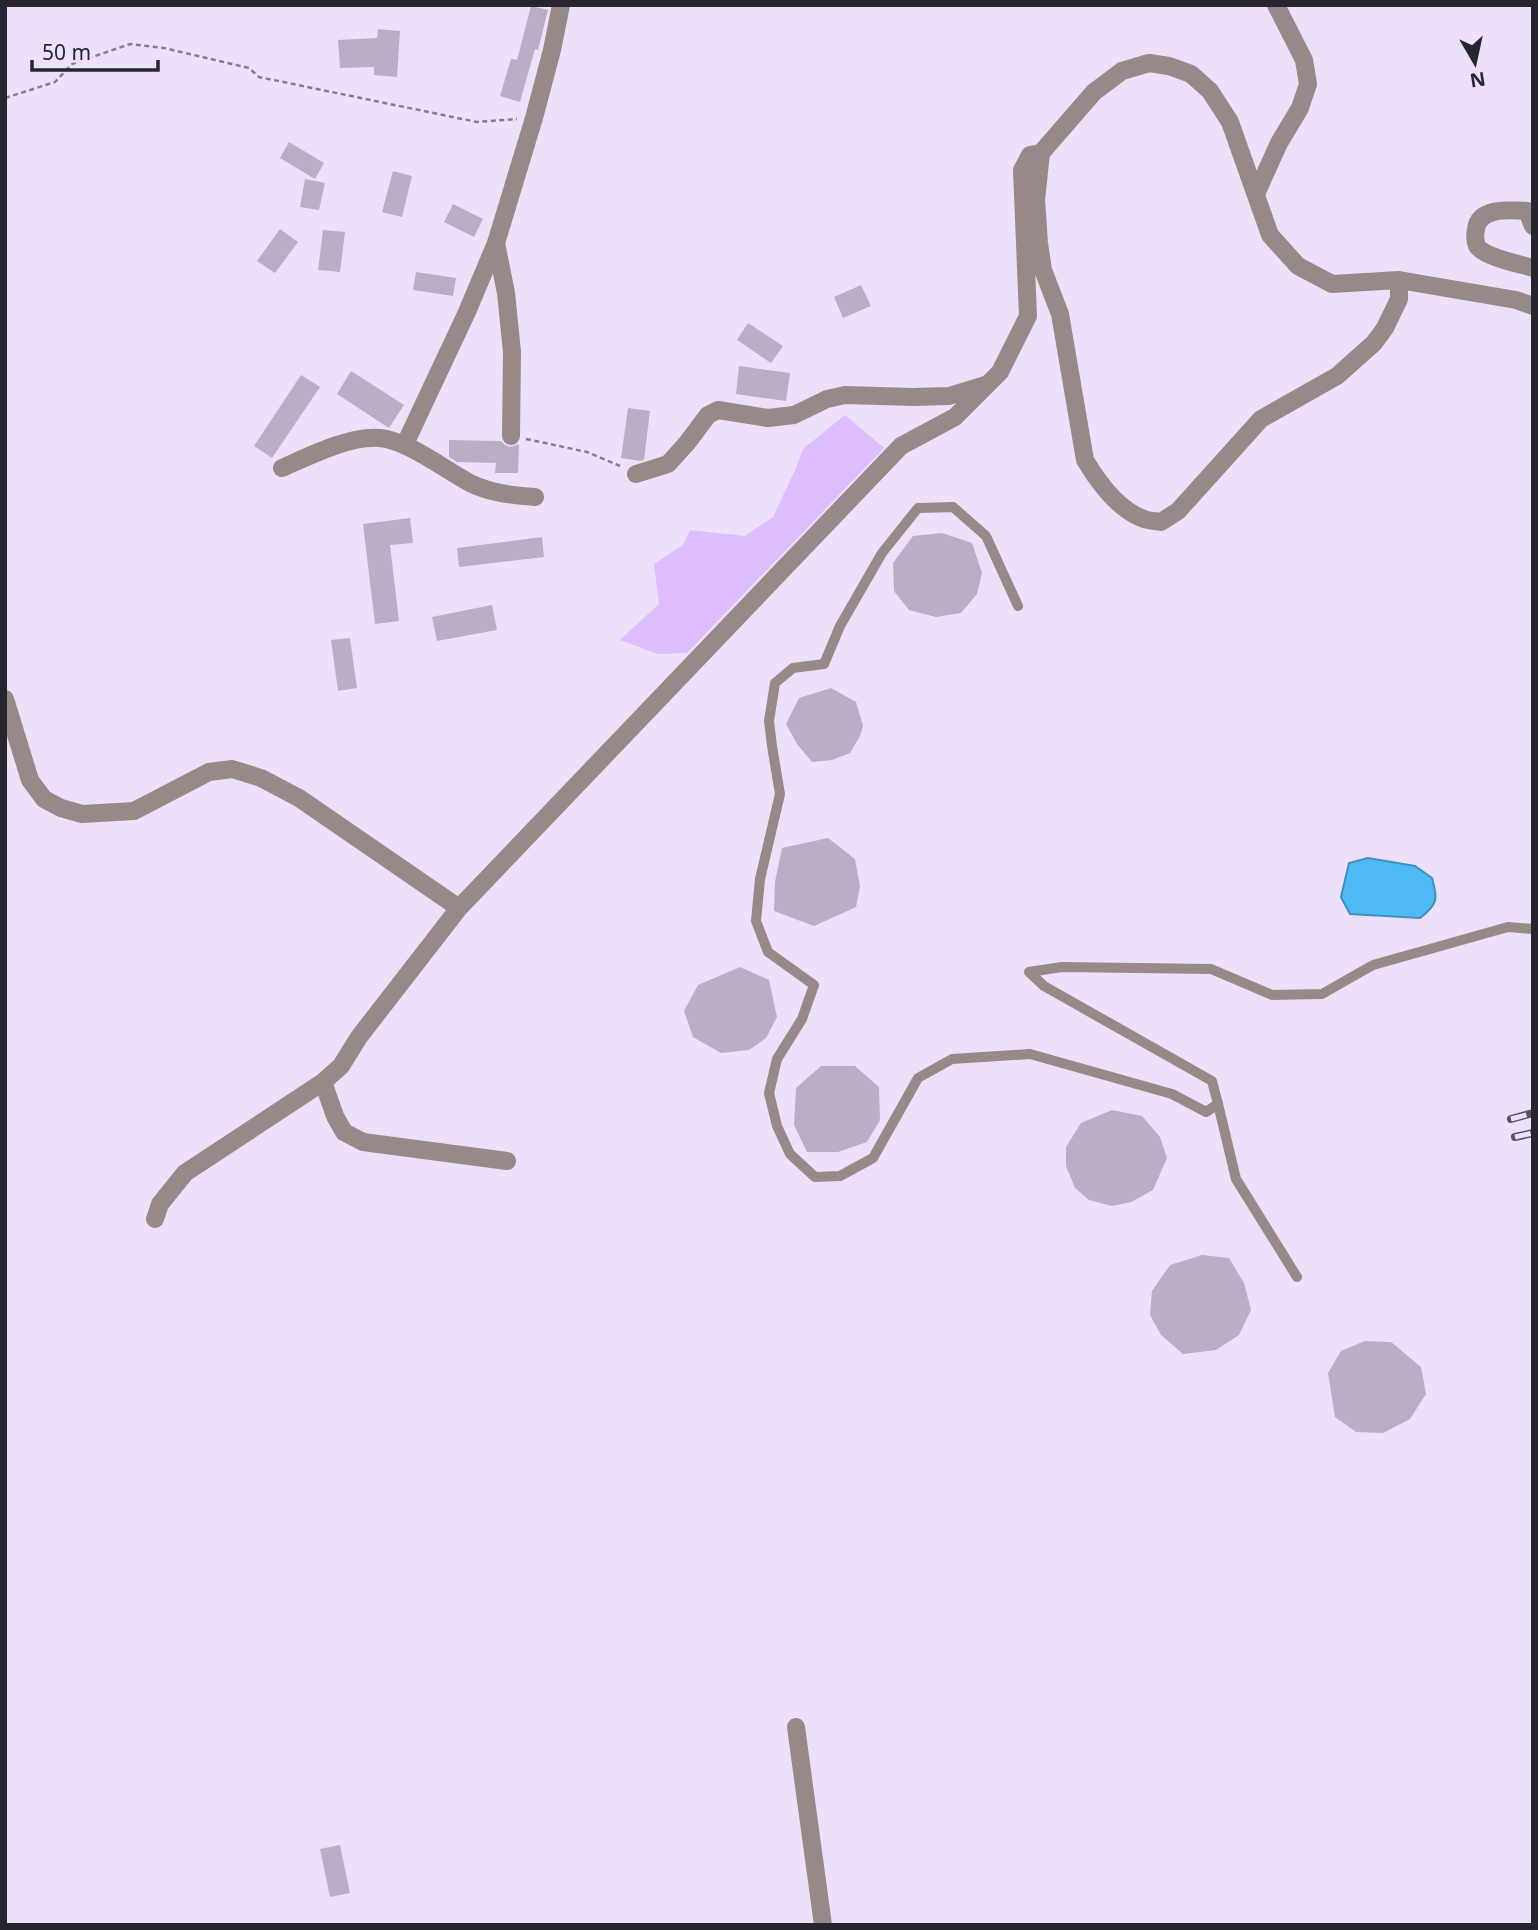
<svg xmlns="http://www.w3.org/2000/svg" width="1538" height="1930" viewBox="0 0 1538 1930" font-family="'Noto Sans',sans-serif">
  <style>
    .green { fill: #debdfe }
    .water { fill: #4fbbf6; stroke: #438eba; stroke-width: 2 }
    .building { fill: #baaec6 }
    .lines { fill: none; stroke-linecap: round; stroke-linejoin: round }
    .path { stroke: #857d8e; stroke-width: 2.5; stroke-dasharray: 5 3.5; stroke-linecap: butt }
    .service { stroke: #978988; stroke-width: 10 }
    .minor { stroke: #978988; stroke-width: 18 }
    .rail-casing { stroke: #595361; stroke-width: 8 }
    .rail { stroke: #ece0fa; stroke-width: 5; stroke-dasharray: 16; stroke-linecap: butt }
  </style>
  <rect width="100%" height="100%" fill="#ece0fa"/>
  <path class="green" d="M845 415 884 448 687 653 658 654 620 640 659 604 654 564 683 545 690 530 745 536 773 517 796 468 803 449Z"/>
  <path class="water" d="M1368 858 1415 866 1432 878C1438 899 1438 904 1420 918L1350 914 1341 897 1349 863Z"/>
  <g class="building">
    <path d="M531 6 548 10 538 50 535 49 520 102 500 96 511 59 517 60Z"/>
    <path d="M378 29 400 31 397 77 374 75V67L340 68 338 40 377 38Z"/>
    <path d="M289 142 324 163 315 179 280 158Z"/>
    <path d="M393 171 412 176 402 217 382 212Z"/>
    <path d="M305 179 325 183 319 210 300 207Z"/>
    <path d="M453 204 483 219 474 237 444 222Z"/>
    <path d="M280 229 298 242 275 273 257 261Z"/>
    <path d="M323 230 345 232 340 272 318 270Z"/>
    <path d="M416 272 456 278 453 296 413 290Z"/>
    <path d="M861 285 871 306 843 318 834 297Z"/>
    <path d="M748 323 783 346 771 363 737 340Z"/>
    <path d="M739 366 790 373 786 401 736 394Z"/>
    <path d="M351 371 404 405 389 428 337 394Z"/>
    <path d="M301 375 320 387 272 458 254 446Z"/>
    <path d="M628 408 650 411 644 460 640 461 621 458Z"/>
    <path d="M449 440 501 441 505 445 510 447 519 444 518 473H495L496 463 457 462 449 457Z"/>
    <path d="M410 518 413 543 390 545 399 621 375 624 363 524Z"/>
    <path d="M942 533 972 543 982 573 977 594 961 613 936 617 909 610 894 591 893 563 913 536Z"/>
    <path d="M542 537 544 557 459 567 457 548Z"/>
    <path d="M492 605 497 630 437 641 432 617Z"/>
    <path d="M350 638 357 688 338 691 331 640Z"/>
    <path d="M831 688 856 702 863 726 860 736 850 753 832 760 812 762 797 744 786 724 799 698Z"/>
    <path d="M828 838 855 859 860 886 856 907 814 926 774 911 775 882 782 848Z"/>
    <path d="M740 967 769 980 777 1017 766 1038 749 1050 721 1053 693 1037 684 1011 698 985Z"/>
    <path d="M821 1066H855L879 1087 880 1120 867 1142 838 1152H807L794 1125 796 1088Z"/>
    <path d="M1112 1110 1142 1116 1160 1137 1167 1158 1153 1190 1131 1202 1112 1206 1089 1200 1075 1188 1066 1166V1147L1081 1123Z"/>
    <path d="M1202 1255 1229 1258 1244 1283 1251 1310 1239 1335 1216 1350 1183 1354 1161 1335 1150 1315 1152 1291 1170 1265Z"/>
    <path d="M1365 1341 1391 1342 1421 1367 1426 1394 1410 1419 1383 1433 1356 1432 1335 1417 1328 1373 1341 1351Z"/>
    <path d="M340 1845 350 1893 330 1897 320 1849Z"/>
  </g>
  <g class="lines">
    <g class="path">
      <path d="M5 98 55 82 72 64 130 44 164 48 249 68 259 77 477 122 517 119"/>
      <path d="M526 439 587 452 620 466"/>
    </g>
    <g class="service">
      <path d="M1018 606 986 536 953 507 918 508 882 553 840 626 824 664 793 668 775 683 769 721 772 746 780 794 760 879 756 921 768 952 814 985 802 1019 777 1059 769 1093 777 1126 790 1154 815 1177 840 1176 873 1158 918 1078 952 1059 1030 1054 1172 1094 1206 1112 1218 1104 1212 1081 1044 986 1029 972 1062 967 1211 969 1272 995 1322 994 1373 965 1508 927 1533 929"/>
      <path d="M1218 1104 1236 1179 1297 1277"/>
    </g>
    <g class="minor">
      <path d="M1256 194 1279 143 1300 108 1308 84 1304 60 1276 5"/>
      <path d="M1533 226 1527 211C1510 210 1479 207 1476 229 1475 234 1475 241 1477 246 1484 257 1520 264 1533 268"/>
      <path d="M496 243 506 293 512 352 511 436"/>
      <path d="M1399 280V299L1385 328 1374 343 1337 376 1261 419 1178 511 1161 522C1156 521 1149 521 1144 519 1119 510 1098 482 1085 460L1060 314 1043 270 1039 243 1036 200 1041 153 1094 92 1122 71 1149 63 1169 66 1191 74 1210 91 1230 122 1270 235 1298 266 1332 284 1399 280 1516 300 1533 306"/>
      <path d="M405 444 467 312 496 243 534 118 552 50 561 5"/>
      <path d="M282 468C309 456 351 435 380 438 409 441 445 470 472 484 494 494 512 495 535 497"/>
      <path d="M636 474 668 464 687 443 708 415 718 410 768 418 794 415 827 399 845 395 913 397 949 396 985 385"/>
      <path d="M5 699 30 780 44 799 61 808 82 814 134 811 209 772 232 769 261 778 299 798 459 908"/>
      <path d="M323 1082 335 1116 344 1132 363 1142 507 1161"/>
      <path d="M155 1219 160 1204 185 1173 323 1082 341 1066 359 1037 459 908 901 446 955 417 1000 372 1028 316 1022 170 1030 155 1041 153"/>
      <path d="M796 1727 823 1925"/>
    </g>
    <g class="rail-casing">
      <g id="rail">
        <path d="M1511 1119 1533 1113"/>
        <path d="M1515 1137 1533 1133"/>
      </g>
    </g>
    <use href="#rail" class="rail"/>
  </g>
  <rect width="1538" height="1930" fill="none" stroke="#28242d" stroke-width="14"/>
  <g transform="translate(1475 63) rotate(171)" stroke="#ece0fa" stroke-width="5" paint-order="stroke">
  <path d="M0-5L12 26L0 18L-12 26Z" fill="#28242d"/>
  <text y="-10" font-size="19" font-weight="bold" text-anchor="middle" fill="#28242d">N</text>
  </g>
  <path d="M32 60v10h126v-10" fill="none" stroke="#28242d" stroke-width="3.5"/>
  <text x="42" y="60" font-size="21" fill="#28242d" stroke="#ece0fa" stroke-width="5" paint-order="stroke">50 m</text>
</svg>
